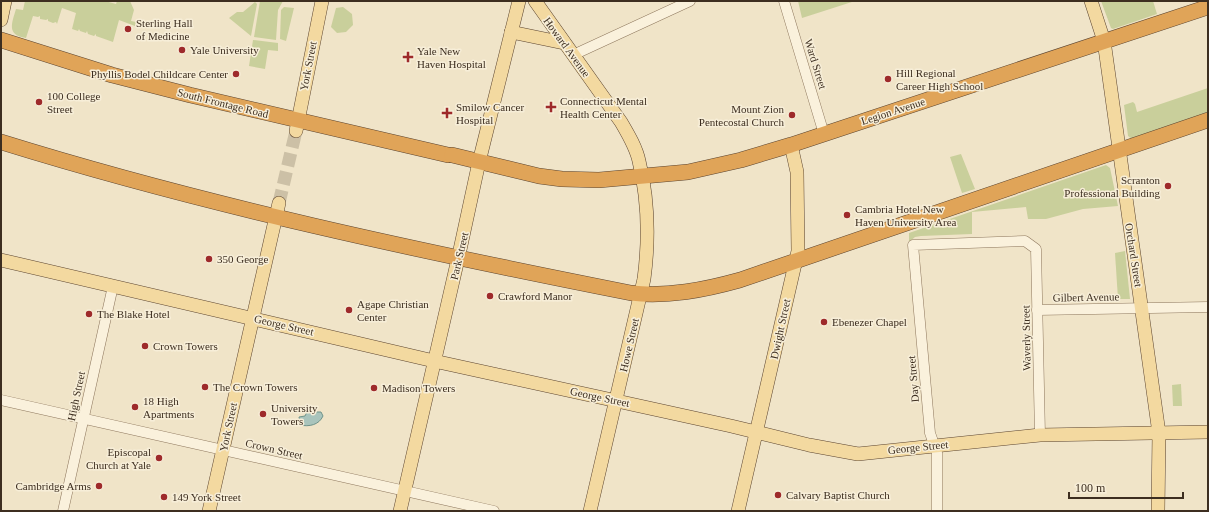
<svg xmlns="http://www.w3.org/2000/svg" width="1209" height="512" viewBox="0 0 1209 512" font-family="Georgia,serif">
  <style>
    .green { fill: #c9cf9b }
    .water { fill: #a9c4bc; stroke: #6f938a }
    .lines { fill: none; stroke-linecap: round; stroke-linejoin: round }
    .major-tunnel { stroke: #ccc0a6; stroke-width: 13; stroke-dasharray: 13 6; stroke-linecap: butt }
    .minor-casing { stroke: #8d765c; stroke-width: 11 }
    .major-casing { stroke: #5b4430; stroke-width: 14 }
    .highway-casing { stroke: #5b4430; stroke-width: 16 }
    .minor { stroke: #faf1dc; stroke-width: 10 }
    .major { stroke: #f3d9a0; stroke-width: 13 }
    .highway { stroke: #e0a458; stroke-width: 15 }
    .poi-dot { fill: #9e2a2b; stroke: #f7eed8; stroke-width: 1.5 }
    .labels { text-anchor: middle; stroke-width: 3; stroke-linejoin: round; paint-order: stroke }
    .poi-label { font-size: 11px; fill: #3d2e20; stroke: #f7eed8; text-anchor: start }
    .street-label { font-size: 11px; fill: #3d2e20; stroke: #f7eed8 }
  </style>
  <rect width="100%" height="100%" fill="#f0e4c8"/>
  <g class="green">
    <path d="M25 1H105L116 4 117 1H130L134 10 131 21 136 22 135 26 119 20 113 42 96 36V34L94 36 88 34 87 31 86 33 80 31 79 29 78 31 72 29 76 13 62 8 57 24 56 22 53 23 48 21V19L46 20 40 19V16L38 17 33 16 26 38C6 35 12 23 16 9L23 10Z"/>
    <path d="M260 1H283L278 10 276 40 254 37Z"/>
    <path d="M798 1H862H855L802 18Z"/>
    <path d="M1101 1H1153L1157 14 1113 29 1111 28Z"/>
    <path d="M255 2 257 4 251 36 229 18 237 12H243Z"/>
    <path d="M284 7 294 8 286 41 280 39 281 10Z"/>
    <path d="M343 7 352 14 353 25 346 32 337 33 331 27 336 8Z"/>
    <path d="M253 40 278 43V51L268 50 265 69 249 66Z"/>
    <path d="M1208 88V114L1132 139 1128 136 1124 105 1133 102 1135 104 1137 112Z"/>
    <path d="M961 154 975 189 962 193 950 157Z"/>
    <path d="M1106 165 1110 168 1118 206 1083 209 1046 219H1028L1026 207 972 212V234L921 236 915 237 909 242V233Z"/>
    <path d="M1125 251 1130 299H1118L1115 253Z"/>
    <path d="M1181 384 1182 406H1173L1172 385Z"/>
  </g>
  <path class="water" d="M307 412H321L323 416C319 425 309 427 300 425L299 417 305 416Z"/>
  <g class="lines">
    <path class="major-tunnel" d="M279 203 296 131"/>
    <g class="minor-casing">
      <g id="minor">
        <path d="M784 1 824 134"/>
        <path d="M573 55 690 1"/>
        <path d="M1037 310 1208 307"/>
        <path d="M1 400 494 511"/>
        <path d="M63 511 113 286"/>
        <path d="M937 511V453L930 433 913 245 1025 241 1036 249 1040 435"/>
      </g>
    </g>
    <g class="major-casing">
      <g id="major">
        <path d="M535 1 621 122C628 134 636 147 639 161 648 198 649 241 644 279L590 511"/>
        <path d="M1091 1 1104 41 1159 433 1158 511"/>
        <path d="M1 20 5 1"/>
        <path d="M511 32 564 43"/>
        <path d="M296 131 322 1"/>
        <path d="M1 260 434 361 731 426 809 445 858 454 1040 435 1208 432"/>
        <path d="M209 511 279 203"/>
        <path d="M400 511 458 259 479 162 519 1"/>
        <path d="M738 511 798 251 797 172 791 145"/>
      </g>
    </g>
    <g class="highway-casing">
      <g id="highway">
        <path d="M1 40 112 75 190 95 448 155"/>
        <path d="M1 142C207 206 419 251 631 293 668 297 704 290 740 280L1208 120"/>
        <path d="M452 155 539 176 562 179 599 180 688 172 741 160 791 145 1208 7"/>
      </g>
    </g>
    <use href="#minor" class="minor"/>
    <use href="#major" class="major"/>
    <use href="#highway" class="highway"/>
  </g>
  <g class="poi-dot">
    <circle cx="128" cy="29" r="4"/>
    <circle cx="182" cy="50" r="4"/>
    <path d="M406 51h4v4h4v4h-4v4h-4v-4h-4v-4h4z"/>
    <circle cx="236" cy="74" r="4"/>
    <circle cx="888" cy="79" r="4"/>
    <circle cx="39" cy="102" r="4"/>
    <path d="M549 101h4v4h4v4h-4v4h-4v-4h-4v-4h4z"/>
    <path d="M445 107h4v4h4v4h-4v4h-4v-4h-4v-4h4z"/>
    <circle cx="792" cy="115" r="4"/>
    <circle cx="1168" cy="186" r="4"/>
    <circle cx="847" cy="215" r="4"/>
    <circle cx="209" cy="259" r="4"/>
    <circle cx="490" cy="296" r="4"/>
    <circle cx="349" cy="310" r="4"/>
    <circle cx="89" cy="314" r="4"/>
    <circle cx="824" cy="322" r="4"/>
    <circle cx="145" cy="346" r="4"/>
    <circle cx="205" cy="387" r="4"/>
    <circle cx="374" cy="388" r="4"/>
    <circle cx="135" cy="407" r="4"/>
    <circle cx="263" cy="414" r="4"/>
    <circle cx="159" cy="458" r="4"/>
    <circle cx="99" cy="486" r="4"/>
    <circle cx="778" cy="495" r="4"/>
    <circle cx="164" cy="497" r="4"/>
  </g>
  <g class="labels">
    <g class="poi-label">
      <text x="136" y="27">Sterling Hall<tspan x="136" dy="13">of Medicine</tspan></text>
      <text x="190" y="54">Yale University</text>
      <text x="417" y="55">Yale New<tspan x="417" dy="13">Haven Hospital</tspan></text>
      <text x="896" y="77">Hill Regional<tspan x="896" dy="13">Career High School</tspan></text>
      <text x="228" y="78" text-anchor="end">Phyllis Bodel Childcare Center</text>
      <text x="47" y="100">100 College<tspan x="47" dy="13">Street</tspan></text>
      <text x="560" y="105">Connecticut Mental<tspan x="560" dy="13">Health Center</tspan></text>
      <text x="456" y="111">Smilow Cancer<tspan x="456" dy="13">Hospital</tspan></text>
      <text x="784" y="113" text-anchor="end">Mount Zion<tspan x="784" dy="13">Pentecostal Church</tspan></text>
      <text x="1160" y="184" text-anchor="end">Scranton<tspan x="1160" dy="13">Professional Building</tspan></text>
      <text x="855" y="213">Cambria Hotel New<tspan x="855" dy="13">Haven University Area</tspan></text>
      <text x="217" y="263">350 George</text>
      <text x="498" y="300">Crawford Manor</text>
      <text x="357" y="308">Agape Christian<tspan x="357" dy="13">Center</tspan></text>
      <text x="97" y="318">The Blake Hotel</text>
      <text x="832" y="326">Ebenezer Chapel</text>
      <text x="153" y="350">Crown Towers</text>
      <text x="213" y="391">The Crown Towers</text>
      <text x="382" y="392">Madison Towers</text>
      <text x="143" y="405">18 High<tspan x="143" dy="13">Apartments</tspan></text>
      <text x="271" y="412">University<tspan x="271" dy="13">Towers</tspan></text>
      <text x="151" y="456" text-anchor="end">Episcopal<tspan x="151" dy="13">Church at Yale</tspan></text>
      <text x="91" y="490" text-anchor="end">Cambridge Arms</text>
      <text x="786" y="499">Calvary Baptist Church</text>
      <text x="172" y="501">149 York Street</text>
    </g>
    <g class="street-label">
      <text transform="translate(567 47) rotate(54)" y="4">Howard Avenue</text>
      <text transform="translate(816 64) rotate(73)" y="4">Ward Street</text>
      <text transform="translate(308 66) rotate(-79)" y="4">York Street</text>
      <text transform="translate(223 103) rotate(14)" y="4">South Frontage Road</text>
      <text transform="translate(893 111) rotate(-18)" y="4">Legion Avenue</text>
      <text transform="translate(1134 255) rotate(81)" y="4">Orchard Street</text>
      <text transform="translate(459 256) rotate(-77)" y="4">Park Street</text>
      <text transform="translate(1086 297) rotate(-1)" y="4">Gilbert Avenue</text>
      <text transform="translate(284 325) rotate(13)" y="4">George Street</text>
      <text transform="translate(780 329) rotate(-78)" y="4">Dwight Street</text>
      <text transform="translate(1026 338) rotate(-91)" y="4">Waverly Street</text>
      <text transform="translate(629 345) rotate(-77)" y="4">Howe Street</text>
      <text transform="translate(913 379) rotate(-95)" y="4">Day Street</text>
      <text transform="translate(76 396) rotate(-78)" y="4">High Street</text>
      <text transform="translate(600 397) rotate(12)" y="4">George Street</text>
      <text transform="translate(228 427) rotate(-78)" y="4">York Street</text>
      <text transform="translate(918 447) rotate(-6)" y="4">George Street</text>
      <text transform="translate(274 449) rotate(13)" y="4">Crown Street</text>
    </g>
  </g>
  <rect width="1209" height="512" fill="none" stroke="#3d2e20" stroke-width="4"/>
  <path d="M1069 492v6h114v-6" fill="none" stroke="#3d2e20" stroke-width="2"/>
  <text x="1075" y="492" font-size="12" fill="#3d2e20" stroke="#f7eed8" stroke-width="3" paint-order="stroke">100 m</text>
</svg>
